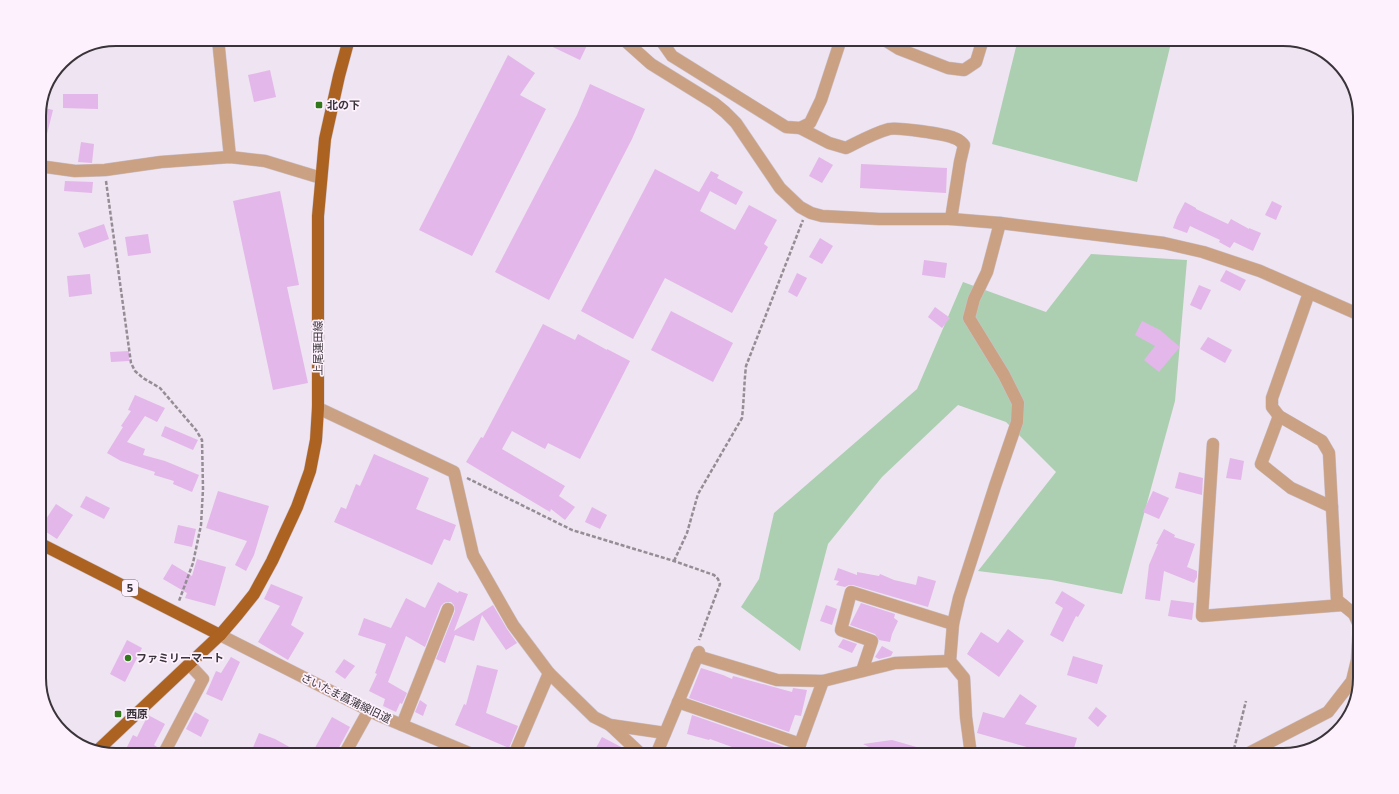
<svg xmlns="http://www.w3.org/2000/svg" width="1399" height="794" viewBox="0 0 1399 794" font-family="'DejaVu Sans','Noto Sans JP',sans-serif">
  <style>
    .green { fill: #accfb2 }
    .building { fill: #e3b7e9 }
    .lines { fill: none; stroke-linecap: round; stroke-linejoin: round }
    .minor-casing { stroke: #cbc1cc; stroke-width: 13 }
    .major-casing { stroke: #cbc1cc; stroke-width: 13 }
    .path { stroke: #958d96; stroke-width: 2.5; stroke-dasharray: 4 2; stroke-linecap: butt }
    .minor { stroke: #cba183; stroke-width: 12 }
    .major { stroke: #ac6220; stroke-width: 12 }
    .poi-dot { fill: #31781a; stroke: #fdf1fe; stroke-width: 1.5 }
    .labels { text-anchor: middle; stroke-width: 3.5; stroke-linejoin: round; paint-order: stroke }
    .shield { fill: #fdf1fe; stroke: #746d74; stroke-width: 1 }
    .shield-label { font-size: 10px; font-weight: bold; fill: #393439 }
    .poi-label { font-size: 11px; font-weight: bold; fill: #393439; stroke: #fdf1fe; text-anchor: start }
    .street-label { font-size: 11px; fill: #393439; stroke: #fdf1fe }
    .rim { fill: none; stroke: #393439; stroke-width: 2 }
  </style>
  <rect width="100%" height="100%" fill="#efe4f1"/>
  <g class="green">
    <path d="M1018 39H1172L1137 182 992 144Z"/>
    <path d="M1091 254 1187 260 1175 401 1122 594 1051 580 978 571 1056 472 1006 422 958 405 882 477 828 544 800 651 741 607 759 579 774 513 917 389 963 282 1046 312Z"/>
  </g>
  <g class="building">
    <path d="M536 39H590L580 60Z"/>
    <path d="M508 55 535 73 520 95 546 109 472 256 419 230Z"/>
    <path d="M270 70 276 97 254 102 248 75Z"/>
    <path d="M590 84 645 109 632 139 549 300 495 272 577 115Z"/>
    <path d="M63 94H98V109L63 108Z"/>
    <path d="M41 107 53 110 43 150H39V111Z"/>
    <path d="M81 142 94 144 92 163 78 162Z"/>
    <path d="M819 157 833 165 822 183 809 176Z"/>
    <path d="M861 164 947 168 946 193 860 188Z"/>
    <path d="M655 169 699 192 711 171 719 175 717 178 743 192 736 205 710 191 700 211 735 230 749 205 777 220 764 244 768 247 732 313 665 278 633 339 581 311Z"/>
    <path d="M65 181 93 182 92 193 64 191Z"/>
    <path d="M280 191 299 285 287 287 308 383 273 390 233 201Z"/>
    <path d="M1272 201 1282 206 1276 220 1265 215Z"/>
    <path d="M1185 202 1196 208V209L1228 224 1231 219 1249 229V228L1261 233 1253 251 1234 242 1230 248 1219 242 1220 240 1190 226 1187 233 1173 228 1177 217Z"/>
    <path d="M104 224 109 239 84 248 78 233Z"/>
    <path d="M148 234 151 253 128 256 125 237Z"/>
    <path d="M820 238 833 246 822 264 809 257Z"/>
    <path d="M924 260 947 263 945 278 922 275Z"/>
    <path d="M1226 270 1246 280 1240 291 1220 281Z"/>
    <path d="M797 273 807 278 797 297 788 292Z"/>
    <path d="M90 274 92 294 69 297 67 276Z"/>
    <path d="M1199 285 1211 290 1201 310 1190 305Z"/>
    <path d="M935 307 950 318 942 328 928 317Z"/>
    <path d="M671 311 733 343 713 382 651 350Z"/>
    <path d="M1142 321 1160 330 1180 347 1159 372 1144 360 1155 346 1135 335Z"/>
    <path d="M543 324 575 340 578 334 607 350V349L630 361 580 459 548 443 545 449 512 431 502 449 565 486 559 496 575 507 565 520 551 509 550 512 466 462 481 437 483 438Z"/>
    <path d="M1208 337 1232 350 1225 363 1200 349Z"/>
    <path d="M129 351V361L111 362 110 352Z"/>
    <path d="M135 395 165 408 157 422 145 416 127 442 145 449 143 455 165 461 199 475 192 492 173 484 174 481 154 475 155 472 121 461 107 453 123 427 121 426 131 411 128 410Z"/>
    <path d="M165 426 198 440 193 450 161 436Z"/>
    <path d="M374 454 429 478 416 509 456 525 450 541 444 539 432 565 334 522 341 507 346 509 356 484 360 486Z"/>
    <path d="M1230 458 1244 461 1241 480 1226 478Z"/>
    <path d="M1179 472 1203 478 1202 495 1175 488Z"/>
    <path d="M218 491 269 506 254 555 246 571 235 565 247 541 206 528Z"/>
    <path d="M1153 491 1169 498 1159 519 1143 512Z"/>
    <path d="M86 496 110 508 104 519 80 507Z"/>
    <path d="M56 504 73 515 57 539 40 528Z"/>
    <path d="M592 507 607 515 600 529 585 522Z"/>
    <path d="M178 525 196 529 192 547 174 543Z"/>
    <path d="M1164 529 1175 535 1174 537 1195 544 1187 567 1197 571V577L1194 583 1164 571 1160 601 1145 599 1149 565 1158 544H1156Z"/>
    <path d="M197 559 226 567 215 606 185 598 187 593 163 579 172 564 192 576Z"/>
    <path d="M838 568 857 575V572L879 576 880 574 894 580 916 585 918 576 936 581 928 607 853 585H849L845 587 836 585 839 581 834 580Z"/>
    <path d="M438 582 458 593 459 591 468 594 454 631 493 605 507 629 517 643 506 650 482 615 474 641 455 635 445 663 436 659 455 611 454 605 451 602H447L444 603 441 606 425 647 406 636 388 682 407 693 402 704 400 703 396 712 383 706 385 699 369 691 377 674 375 673 386 644 358 635 364 618 391 628 406 598 425 608Z"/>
    <path d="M271 584 303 597 291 625 304 633 288 660 258 642 280 606 264 599Z"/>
    <path d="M1062 591 1085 605 1078 617 1076 616 1063 642 1050 635 1063 608 1055 603Z"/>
    <path d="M1171 600 1194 603 1192 620 1168 616Z"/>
    <path d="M861 603 895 614 894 618 898 621 892 634 890 642 879 640 875 634 850 625Z"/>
    <path d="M826 605 837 609 832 625 820 621Z"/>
    <path d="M1008 629 1024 641 999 677 967 654 981 632 998 643Z"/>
    <path d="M843 639 857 644 852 653 838 647Z"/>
    <path d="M127 640 142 648 125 682 110 674Z"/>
    <path d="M882 646 893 652 891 656 879 659 875 657Z"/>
    <path d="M1073 656 1103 665 1097 684 1067 675Z"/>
    <path d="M231 657 240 662 222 701 206 694 216 671 221 673Z"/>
    <path d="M344 659 355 666 345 679 335 672Z"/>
    <path d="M477 665 498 670 486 713 518 726 509 748 455 725 464 704 466 705Z"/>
    <path d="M701 668 723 675 732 679 733 676 792 692 793 688 807 690 801 716 795 715 789 732 689 698Z"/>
    <path d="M1020 694 1037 706 1025 724 1077 738 1072 755H1055L977 733 983 712 1004 718Z"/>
    <path d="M420 700 427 705 423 716 415 712Z"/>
    <path d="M1096 707 1107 716 1098 727 1088 718Z"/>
    <path d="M195 712 209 720 201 737 186 729Z"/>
    <path d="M148 715 165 724 154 745 157 747 153 755H123L133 735 137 737Z"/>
    <path d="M692 715 790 749 789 755H755L741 750 740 751 731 749 732 747 710 739 709 740 687 734Z"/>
    <path d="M332 717 350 727 335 755H311Z"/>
    <path d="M259 733 275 739 304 755H250Z"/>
    <path d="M602 737 623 748 619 755H592Z"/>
    <path d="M892 740 934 752V755H871L873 749 863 744Z"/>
  </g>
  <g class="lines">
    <g class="minor-casing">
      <g id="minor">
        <path d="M218 39 230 157"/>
        <path d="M623 39 651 64 714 103 725 112 736 123 780 188 800 207 811 213 822 216 879 219H951L1000 223 1164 243 1203 252 1260 271 1360 315"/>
        <path d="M660 39 672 56 786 127 800 128 810 123 821 100 841 39"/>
        <path d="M883 39 899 49 948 68 964 70 976 62 983 39"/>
        <path d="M800 128 829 143 846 148C860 141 874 133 889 129 898 127 945 134 954 138 959 139 961 142 964 145L960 162 951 219"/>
        <path d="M39 166 75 171 105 170 161 162 230 157 265 161 321 178"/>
        <path d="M318 408 454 472 473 555 513 625 549 673 514 755"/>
        <path d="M1279 416 1261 464 1291 488 1332 507"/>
        <path d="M1213 444 1202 616 1343 605"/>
        <path d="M220 635 378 715 474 755"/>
        <path d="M697 656 777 680 823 681 895 663 950 661"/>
        <path d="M862 671 872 641 841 630 851 592 953 624"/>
        <path d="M549 673 594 717 610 725 665 733"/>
        <path d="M678 702 800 744"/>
        <path d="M402 725 448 609"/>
        <path d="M610 725 642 755"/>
        <path d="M163 755 203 679 189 664"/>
        <path d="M344 755 369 710"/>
        <path d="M656 755 699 652"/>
        <path d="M796 755 823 681"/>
        <path d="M971 755 966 717 964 678 950 661 953 624 959 598 995 486 1017 422 1018 403 1004 375 969 318 974 299 987 272 1000 223"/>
        <path d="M1245 755 1328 712 1352 681 1357 660 1359 625 1354 614 1337 600 1329 453 1322 441 1279 416 1272 407V398L1309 293"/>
      </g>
    </g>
    <g class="major-casing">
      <g id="major">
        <path d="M39 543 220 635"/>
        <path d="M98 750 220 635 238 614 254 594 272 561 297 507 310 471 316 440 318 408V216L325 139 339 76 349 39"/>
      </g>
    </g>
    <g class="path">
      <path d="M106 181 131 363 135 371 143 378 160 388 196 430 202 440 203 489 201 525 193 563 179 601"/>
      <path d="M467 478 572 530 674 561 714 575 718 579 720 584 699 640"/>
      <path d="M674 561 687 533 698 494 742 418C744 400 744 384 746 366L803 220"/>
      <path d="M1234 749 1246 701"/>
    </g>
    <use href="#minor" class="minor"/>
    <use href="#major" class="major"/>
  </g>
  <g class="poi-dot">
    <rect x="315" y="101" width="8" height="8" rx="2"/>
    <circle cx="128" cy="658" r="4"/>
    <rect x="114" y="710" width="8" height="8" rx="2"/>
  </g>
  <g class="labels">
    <rect class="shield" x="122" y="580" width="16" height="16" rx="3"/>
    <g class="shield-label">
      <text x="130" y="592">5</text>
    </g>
    <g class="poi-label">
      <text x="327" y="109">北の下</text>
      <text x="136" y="662">ファミリーマート</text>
      <text x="126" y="718">西原</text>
    </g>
    <g class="street-label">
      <text transform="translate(318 348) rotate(-90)" y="4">上尾蓮田線</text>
      <text transform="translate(346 698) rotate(26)" y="4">さいたま菖蒲線旧道</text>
    </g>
  </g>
  <path d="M0 0H1399V794H0ZM116 46H1283A70 70 0 0 1 1353 116V678A70 70 0 0 1 1283 748H116A70 70 0 0 1 46 678V116A70 70 0 0 1 116 46Z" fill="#fdf1fe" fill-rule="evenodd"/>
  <path class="rim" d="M116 46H1283A70 70 0 0 1 1353 116V678A70 70 0 0 1 1283 748H116A70 70 0 0 1 46 678V116A70 70 0 0 1 116 46Z"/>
</svg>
